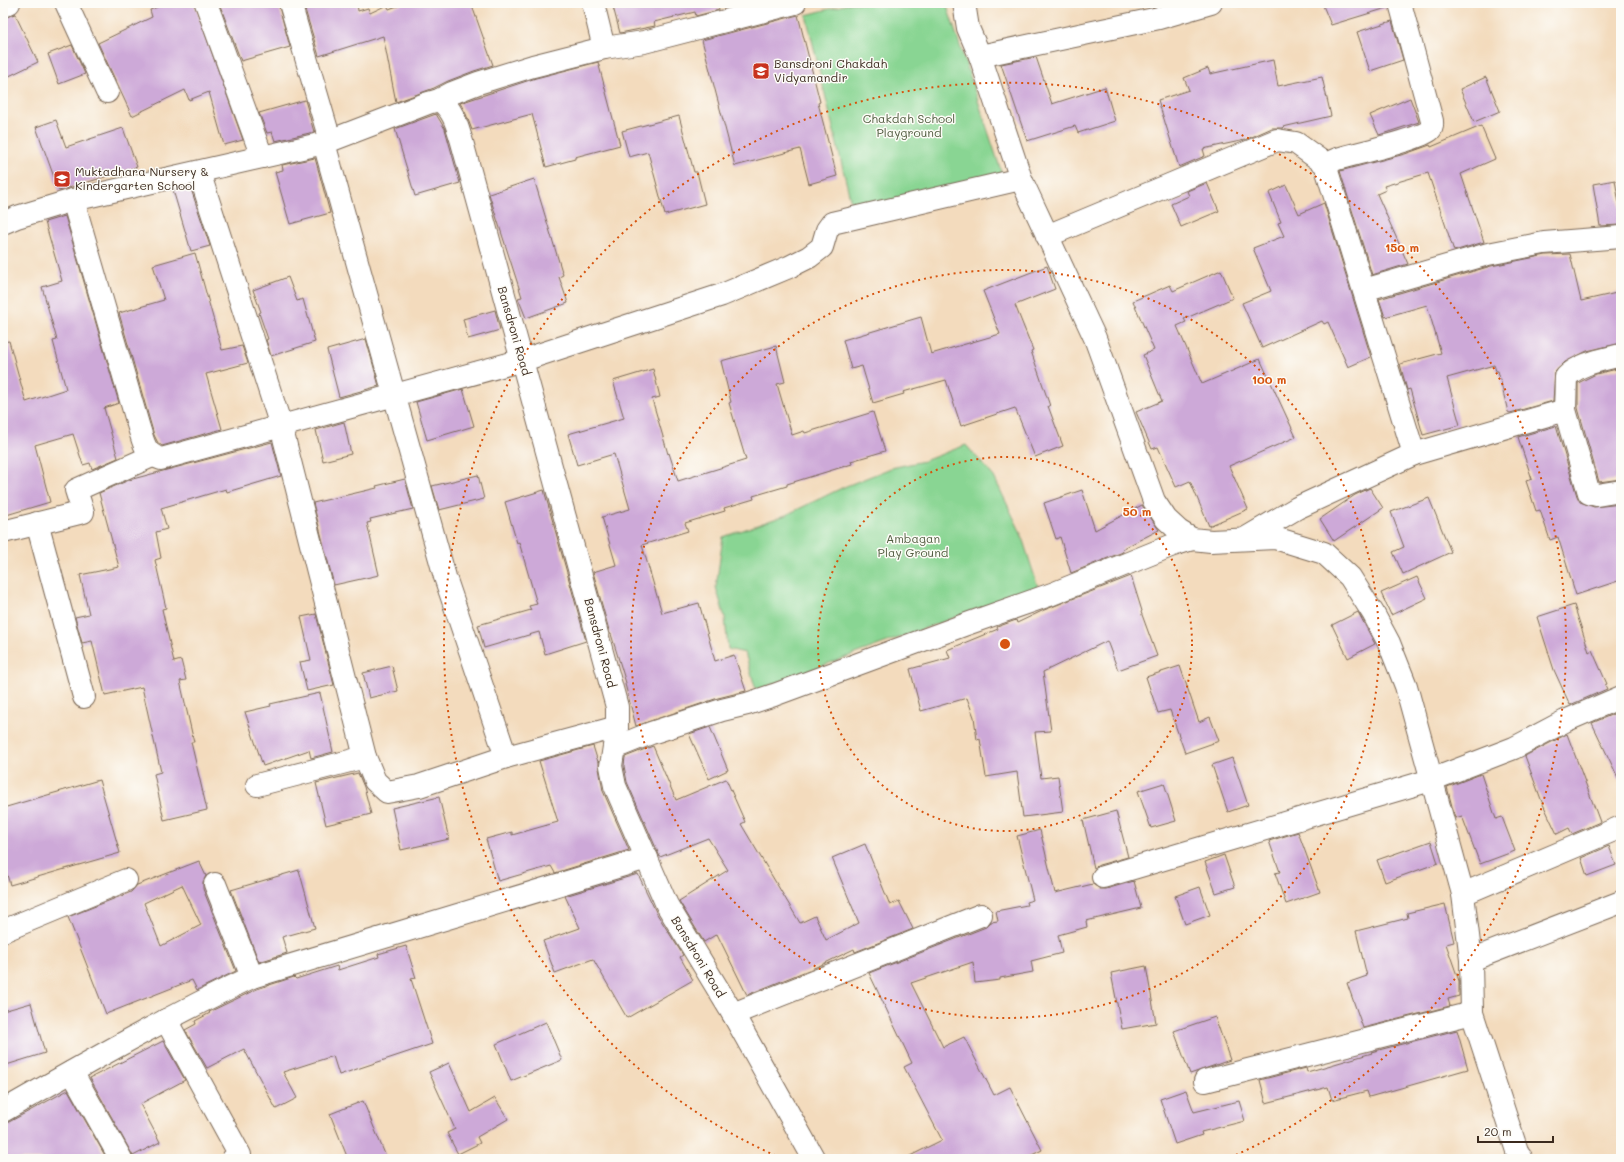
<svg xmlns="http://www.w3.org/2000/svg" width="1624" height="1162" viewBox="0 0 1624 1162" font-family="Mali,sans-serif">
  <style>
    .green { fill: #89d593; stroke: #628058 }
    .building { fill: #cda9d8; fill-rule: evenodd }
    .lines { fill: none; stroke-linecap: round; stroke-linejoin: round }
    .minor-casing { stroke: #7b6856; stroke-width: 24 }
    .minor { stroke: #fff; stroke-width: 22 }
    .ring { fill: none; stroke: #d7540e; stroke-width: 2; stroke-dasharray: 2 4 }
    .labels { text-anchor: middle; stroke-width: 3; stroke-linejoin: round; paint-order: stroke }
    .poi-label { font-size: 12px; fill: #3b2a1e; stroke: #fdfcf7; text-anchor: start }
    .park-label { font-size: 12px; fill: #525d41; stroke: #fdfcf7 }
    .street-label { font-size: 12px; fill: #3b2a1e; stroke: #fdfcf7 }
    .centre { fill: #d7540e; stroke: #fdfcf7; stroke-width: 2 }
    .ring-label { font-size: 12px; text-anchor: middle; font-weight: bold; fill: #d7540e; stroke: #fdfcf7; stroke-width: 3; stroke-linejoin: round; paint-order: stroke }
  </style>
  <rect width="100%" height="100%" fill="#fdfcf7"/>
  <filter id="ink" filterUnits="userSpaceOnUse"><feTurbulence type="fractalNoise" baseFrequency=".025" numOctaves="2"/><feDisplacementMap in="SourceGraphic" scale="8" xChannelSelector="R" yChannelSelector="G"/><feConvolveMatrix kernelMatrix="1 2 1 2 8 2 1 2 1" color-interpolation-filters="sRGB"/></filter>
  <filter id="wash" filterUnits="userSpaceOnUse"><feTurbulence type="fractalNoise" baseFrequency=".012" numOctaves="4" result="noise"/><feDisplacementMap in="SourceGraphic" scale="16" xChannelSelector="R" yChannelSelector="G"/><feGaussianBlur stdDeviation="0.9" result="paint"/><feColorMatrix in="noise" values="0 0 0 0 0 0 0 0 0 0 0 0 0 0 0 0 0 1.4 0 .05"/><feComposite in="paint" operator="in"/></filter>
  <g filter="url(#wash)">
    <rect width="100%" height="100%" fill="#f3dbbd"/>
    <g class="green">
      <path d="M852 3H946L1005 183 854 215 806 15Z"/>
      <path d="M966 445 994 477 1020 531 1038 587 756 690 745 653 728 649 725 618 716 587 723 537 786 515 844 487 891 468 924 461Z"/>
    </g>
    <g id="blocks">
      <g class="building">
        <path d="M167 3H194L243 140 224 145 209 92 189 100 185 90 132 116 98 43 152 17 150 10Z"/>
        <path d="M219 3H278L290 47 241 61Z"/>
        <path d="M303 3H357L358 11 368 8 370 13 387 5 389 9 406 3H471L493 65 474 71 448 81 434 88 396 102 383 36 319 56Z"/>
        <path d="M612 3H718L719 10 696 16 695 12 654 22 655 26 620 33Z"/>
        <path d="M1322 3H1386L1387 8 1331 25Z"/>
        <path d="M15 14 38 62 3 79V18Z"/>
        <path d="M798 15 820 102 818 103 837 176 809 184 800 149 735 166 702 40Z"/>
        <path d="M1392 21 1403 60 1370 71 1357 32Z"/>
        <path d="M72 45 85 74 59 84 48 54Z"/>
        <path d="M1036 57 1052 104 1105 87 1115 121 1078 133 1075 126 1027 141 1001 64Z"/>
        <path d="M1273 60 1278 86 1322 77 1331 116 1283 127 1284 128H1272L1245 140 1203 149 1205 156 1179 167 1158 100 1189 90 1184 78 1208 68 1210 74Z"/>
        <path d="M598 62 620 145 575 157V159L546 167 532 114 472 130 466 114 460 103 536 78Z"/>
        <path d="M1486 77 1500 111 1474 122 1460 89Z"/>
        <path d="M1410 98 1419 122 1379 135 1370 115Z"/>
        <path d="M305 100 314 132 275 141 272 132 267 133 259 113Z"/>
        <path d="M436 114 445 129 460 183 415 196 395 129Z"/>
        <path d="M679 116 694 172H697L705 204 665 215 648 152 629 157 622 131Z"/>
        <path d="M56 120 66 147 123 128 137 167 59 191 36 127Z"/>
        <path d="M1481 126 1495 159 1461 174 1484 242 1454 251 1428 173 1384 186 1386 190 1377 194 1408 264 1372 275 1340 171 1405 154 1430 145 1431 147Z"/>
        <path d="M315 158 330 213 290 224 275 172 283 170 282 165Z"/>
        <path d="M534 179 563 275 559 277 568 303 526 318 518 298 522 297 489 194Z"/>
        <path d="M1615 180 1621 215V225L1600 226 1593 184Z"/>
        <path d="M1207 183 1219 211 1181 227 1171 204 1189 196 1187 191Z"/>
        <path d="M1286 185 1299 214 1324 203 1371 357 1348 367 1328 322 1324 324 1322 321 1262 348 1242 303 1271 291 1253 248 1284 236 1278 223 1281 222 1269 193Z"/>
        <path d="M190 186 210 246 191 251 173 190Z"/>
        <path d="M65 216 119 403 104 408 118 458 92 469 90 463 83 465 73 434 35 445 50 502 3 516V342L9 341 26 402 66 389 53 341 57 340 42 287 62 281 45 222Z"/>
        <path d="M195 253 222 350 242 346 248 363 206 374 222 429 162 446 158 443 154 435 119 313 164 300 153 265Z"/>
        <path d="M1570 254 1581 301 1621 292V343L1587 351 1565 362 1555 372 1553 401 1510 413 1508 412 1498 371H1496L1494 365 1447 378 1460 425 1423 435 1410 389 1407 390 1400 364 1441 353 1427 305 1385 317 1379 299 1491 266 1546 255Z"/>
        <path d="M1047 266 1055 289 1015 305 1033 350 1031 351 1050 406H1048L1063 446 1035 457 1015 408 961 426 946 380 903 392 904 394 873 403 862 366 851 369 843 340 921 317 931 354 1000 334 983 291Z"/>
        <path d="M1221 270 1233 298 1184 319 1186 322 1177 326 1202 384 1260 359 1296 437 1229 466 1248 509 1209 526 1190 481 1176 487 1158 447 1152 449 1136 412 1162 401 1143 355 1154 350 1133 301 1170 285 1173 291Z"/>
        <path d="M288 277 297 301 303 299 315 342 271 356 266 340 268 339 259 313 261 312 253 290Z"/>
        <path d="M495 310 500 330 468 339 463 319Z"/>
        <path d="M366 339 379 386 339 397 327 350Z"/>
        <path d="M776 346 785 382 777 384 792 435 804 431 805 433 873 412 885 451 851 461 852 464 787 484V486L753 496 754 499 724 508 725 511 685 523 688 531 642 545 662 613 699 603 715 661 734 655 746 691 718 698 636 726 625 684 626 683 611 634H610L593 572 616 565 602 517 630 509 614 454 577 465 568 434 624 418 613 381 653 369 660 397 652 399 668 454 669 453 678 481 746 460 729 403 731 402 721 361Z"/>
        <path d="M1621 368V479L1599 482 1578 408V383L1596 374Z"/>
        <path d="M463 389 474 426 427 440 416 402Z"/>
        <path d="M344 422 351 454 323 461 316 430Z"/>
        <path d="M1556 426 1577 496 1580 502 1594 507 1621 504V580L1576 595 1558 537 1550 540 1540 510 1536 511 1526 481 1532 479 1518 437Z"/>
        <path d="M272 442 281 476 227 492 226 489 161 508 167 529 156 532 161 558 155 560 166 608 162 609 174 662 181 660 186 680 180 681 194 742H191L207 810 164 820 154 774 161 772 142 687 105 695 92 641 82 643 75 617 89 614 80 575 119 567 99 493 129 480Z"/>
        <path d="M478 475 484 499 439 510 432 486Z"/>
        <path d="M405 479 413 509 370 519 371 522 367 523 379 575 334 585 313 503 377 488 376 486Z"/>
        <path d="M1370 488 1383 508 1334 541 1320 519 1355 495Z"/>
        <path d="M544 490 586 641 545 654 539 632 484 648 478 625 531 610 529 606 537 604 519 542 517 543 505 502Z"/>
        <path d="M1082 490 1095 530 1142 505 1159 530 1122 549 1123 552 1071 573 1060 537 1056 539 1044 503Z"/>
        <path d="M1429 498 1451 552 1403 574 1393 552 1404 547 1391 512Z"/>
        <path d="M1131 576 1142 611 1141 612 1157 656 1118 670 1107 641 1043 672 1051 731 1035 732 1041 778 1058 776 1063 812 1023 817 1017 772 986 777 980 739 977 740 974 717 967 698 921 711 910 669 950 658 947 650 998 629 997 627 1016 620 1017 623 1044 610Z"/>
        <path d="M1417 577 1427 598 1391 615 1381 593Z"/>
        <path d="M1574 605 1589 652 1592 650 1607 684 1605 685 1607 689 1570 705 1554 670 1537 617Z"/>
        <path d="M1358 612 1375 644 1348 658 1332 625Z"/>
        <path d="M316 614 334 685 307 691 300 662 311 660 301 617Z"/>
        <path d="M392 666 398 691 369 698 363 673Z"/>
        <path d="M1180 666 1199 722 1210 717 1219 741 1185 753 1170 710 1158 713 1146 677Z"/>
        <path d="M320 693 333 752 311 758 309 750 263 766 245 712 271 706 270 704Z"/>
        <path d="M1618 712 1621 719V784L1592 723Z"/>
        <path d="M710 727 728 770 709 779 689 734Z"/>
        <path d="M1567 734 1600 822 1572 834 1569 828 1557 834 1542 802 1525 756Z"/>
        <path d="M593 746 598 762 599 761V768L603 791 629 850 555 873 551 866 498 881 486 839 512 832V835L558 822 539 761Z"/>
        <path d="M653 746 676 800 726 779 745 822 741 824 800 923 815 916 826 940 859 923 832 858 865 844 890 905 899 901 913 929 855 952 854 949 821 965 747 995 717 934 704 942 679 901 728 870 708 838 660 857 627 782 624 766 625 757Z"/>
        <path d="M1232 758 1248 805 1228 812 1212 765Z"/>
        <path d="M358 773 364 787 371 814 326 825 316 783Z"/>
        <path d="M1481 774 1496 819 1502 817 1515 851 1480 864 1462 816 1455 818 1447 787Z"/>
        <path d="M99 780 120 853 10 885 3 861V808Z"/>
        <path d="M1164 783 1176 821 1151 828 1138 791Z"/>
        <path d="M439 797 449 839 401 850 392 808Z"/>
        <path d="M1116 811 1128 857 1099 865 1094 868 1083 820Z"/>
        <path d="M1040 830 1055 893 1093 884 1100 889H1106L1134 881 1141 908 1086 921 1087 927 1058 935 1062 953 1031 961 1033 972 1000 978V980L975 983 973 962 911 983 943 1047 964 1037 994 1095 1010 1087 1042 1150 1024 1159H904L942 1140 904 1067 912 1063 869 973 986 927 991 922 998 921 996 911 1027 905 1026 902 1033 900 1017 836Z"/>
        <path d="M1298 832 1320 892 1286 904 1275 873 1280 872 1269 841Z"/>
        <path d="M1431 841 1438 863 1385 882 1377 860Z"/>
        <path d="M1609 846 1616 865 1587 876 1581 858Z"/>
        <path d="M1224 855 1235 887 1216 893 1205 862Z"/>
        <path d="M199 861 206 876 203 882V889L236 971 197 990 192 980 106 1014 68 917 131 892 137 885ZM182 885 201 925 161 946 144 903Z"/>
        <path d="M299 870 315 928 282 937 287 953 259 962 231 890Z"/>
        <path d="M638 874 657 914 683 955 680 957 693 980 627 1018 593 959 555 973 543 941 580 928 565 896Z"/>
        <path d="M1200 887 1210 915 1185 924 1175 896Z"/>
        <path d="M1445 904 1454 942 1446 944 1459 981V996L1448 999 1450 1006 1363 1028 1347 983 1367 976 1356 931 1408 918 1407 913Z"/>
        <path d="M406 946 416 978 411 979 432 1044 339 1075 333 1056 283 1072 297 1098 276 1109 244 1049 207 1068 185 1030 196 1024 195 1021 210 1013 209 1012 257 989 294 977 296 979 337 966 338 970 379 957 378 954Z"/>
        <path d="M1146 966 1156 1023 1122 1029 1111 973Z"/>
        <path d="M31 1003 45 1053 3 1066V1011Z"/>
        <path d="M1215 1017 1230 1060 1190 1074 1174 1031Z"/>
        <path d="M546 1022 562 1060 511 1081 496 1044Z"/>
        <path d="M1457 1030 1468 1069 1369 1097 1367 1091 1332 1100 1328 1087 1266 1103 1260 1080 1306 1068 1307 1072 1372 1053 1371 1052Z"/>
        <path d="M163 1041 185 1080 140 1104 160 1142 133 1156 90 1078Z"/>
        <path d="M449 1063 471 1112 495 1098 508 1119 477 1137 480 1143 458 1154 447 1133 455 1129 429 1072Z"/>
        <path d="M68 1090 107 1159H3V1123L9 1122Z"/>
        <path d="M1186 1090 1194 1112 1239 1101 1245 1121 1201 1132 1202 1135 1175 1144 1160 1099Z"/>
        <path d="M363 1101 387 1159H348L330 1114Z"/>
      </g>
    </g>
  </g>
  <g filter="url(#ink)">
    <use href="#blocks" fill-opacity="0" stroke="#7b6856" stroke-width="1"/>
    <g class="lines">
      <g class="minor-casing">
        <g id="minor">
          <path d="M66 3 107 92"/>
          <path d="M206 3 262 157"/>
          <path d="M290 3 330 140"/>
          <path d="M593 3 604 48"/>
          <path d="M964 3 968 28 980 56 1021 179 1095 338 1154 501 1166 519 1179 531 1192 539 1211 541 1275 538 1324 553 1350 577 1373 613 1389 643 1406 686 1463 894 1471 960 1472 1013 1518 1154 1522 1159"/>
          <path d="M1400 3 1432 121C1432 125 1433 127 1430 130 1421 139 1354 154 1337 159L1330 162 1327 171 1414 454"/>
          <path d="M3 6 9 3"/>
          <path d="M980 56 1159 18 1211 3"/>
          <path d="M439 100C454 110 457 126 462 142L617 707V727L611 766 615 786 667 905 733 1014 814 1159"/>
          <path d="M324 143 445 577 506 757"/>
          <path d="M199 172 281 426 365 757 375 781 387 792 419 786 506 757 617 727"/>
          <path d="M73 200 139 428C144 443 144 453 161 459L523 360 722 295 789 267 809 257 822 247 827 230 832 223 1021 179"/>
          <path d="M3 223 17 217 73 200 324 143 428 103 439 100 452 93 478 83 533 66 604 48 644 42 795 3"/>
          <path d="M1047 236 1277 140 1296 143 1328 166"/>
          <path d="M1364 290 1488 254 1544 243 1621 237"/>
          <path d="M1565 410 1566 377C1580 363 1602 360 1621 355"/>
          <path d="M37 523 84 697"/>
          <path d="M3 532 83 512 76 490 152 456"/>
          <path d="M1246 538 1297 508 1414 454 1565 410 1589 493 1597 495 1621 491"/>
          <path d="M614 748 651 733 722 710 747 704 774 695 964 625 1052 594 1173 545 1192 539"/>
          <path d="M257 785 365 757"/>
          <path d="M1103 877 1431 780 1514 748 1565 721 1621 697"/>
          <path d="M1463 894 1621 827"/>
          <path d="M3 931 126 880"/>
          <path d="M1471 960 1621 902"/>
          <path d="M252 977 647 858"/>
          <path d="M733 1014 981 915"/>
          <path d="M166 1020 240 1155 233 1159"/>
          <path d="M72 1072 121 1159"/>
          <path d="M1205 1081 1472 1013"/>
          <path d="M3 1111C85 1064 167 1017 252 977L215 884"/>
        </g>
      </g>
      <use href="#minor" class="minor"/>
    </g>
  </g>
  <g class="ring">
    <circle cx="1005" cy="644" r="187"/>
    <circle cx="1005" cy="644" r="374"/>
    <path d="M781 1158A561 561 0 1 1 1229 1158"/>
  </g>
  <defs>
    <g id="school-square" transform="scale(0.9)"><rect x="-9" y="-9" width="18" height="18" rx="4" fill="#c8321e" stroke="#fdfcf7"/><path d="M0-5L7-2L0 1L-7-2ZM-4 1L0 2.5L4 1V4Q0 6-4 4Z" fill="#fff"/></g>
  </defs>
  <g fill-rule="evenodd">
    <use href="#school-square" x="761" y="71"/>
    <use href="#school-square" x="62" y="179"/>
  </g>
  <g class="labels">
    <g class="poi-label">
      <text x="774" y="68">Bansdroni Chakdah<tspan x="774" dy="14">Vidyamandir</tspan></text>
      <text x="75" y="176">Muktadhara Nursery &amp;<tspan x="75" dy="14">Kindergarten School</tspan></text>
    </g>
    <g class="park-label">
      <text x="909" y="123">Chakdah School<tspan x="909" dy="14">Playground</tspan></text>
      <text x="913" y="543">Ambagan<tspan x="913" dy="14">Play Ground</tspan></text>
    </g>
    <g class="street-label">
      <text transform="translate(514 331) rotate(74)" y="4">Bansdroni Road</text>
      <text transform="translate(600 643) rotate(75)" y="4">Bansdroni Road</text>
      <text transform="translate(698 957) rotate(59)" y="4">Bansdroni Road</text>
    </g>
  </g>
  <circle cx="1005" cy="644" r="6" class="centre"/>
  <g class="ring-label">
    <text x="1402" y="252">150 m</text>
    <text x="1269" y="384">100 m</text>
    <text x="1137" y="516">50 m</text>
  </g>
  <rect width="1624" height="1162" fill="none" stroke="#fdfcf7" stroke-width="16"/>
  <path d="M1478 1136v6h75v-6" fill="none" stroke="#3b2a1e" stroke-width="2"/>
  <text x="1484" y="1136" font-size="12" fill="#3b2a1e" stroke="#fdfcf7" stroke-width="3" paint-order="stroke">20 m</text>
</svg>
